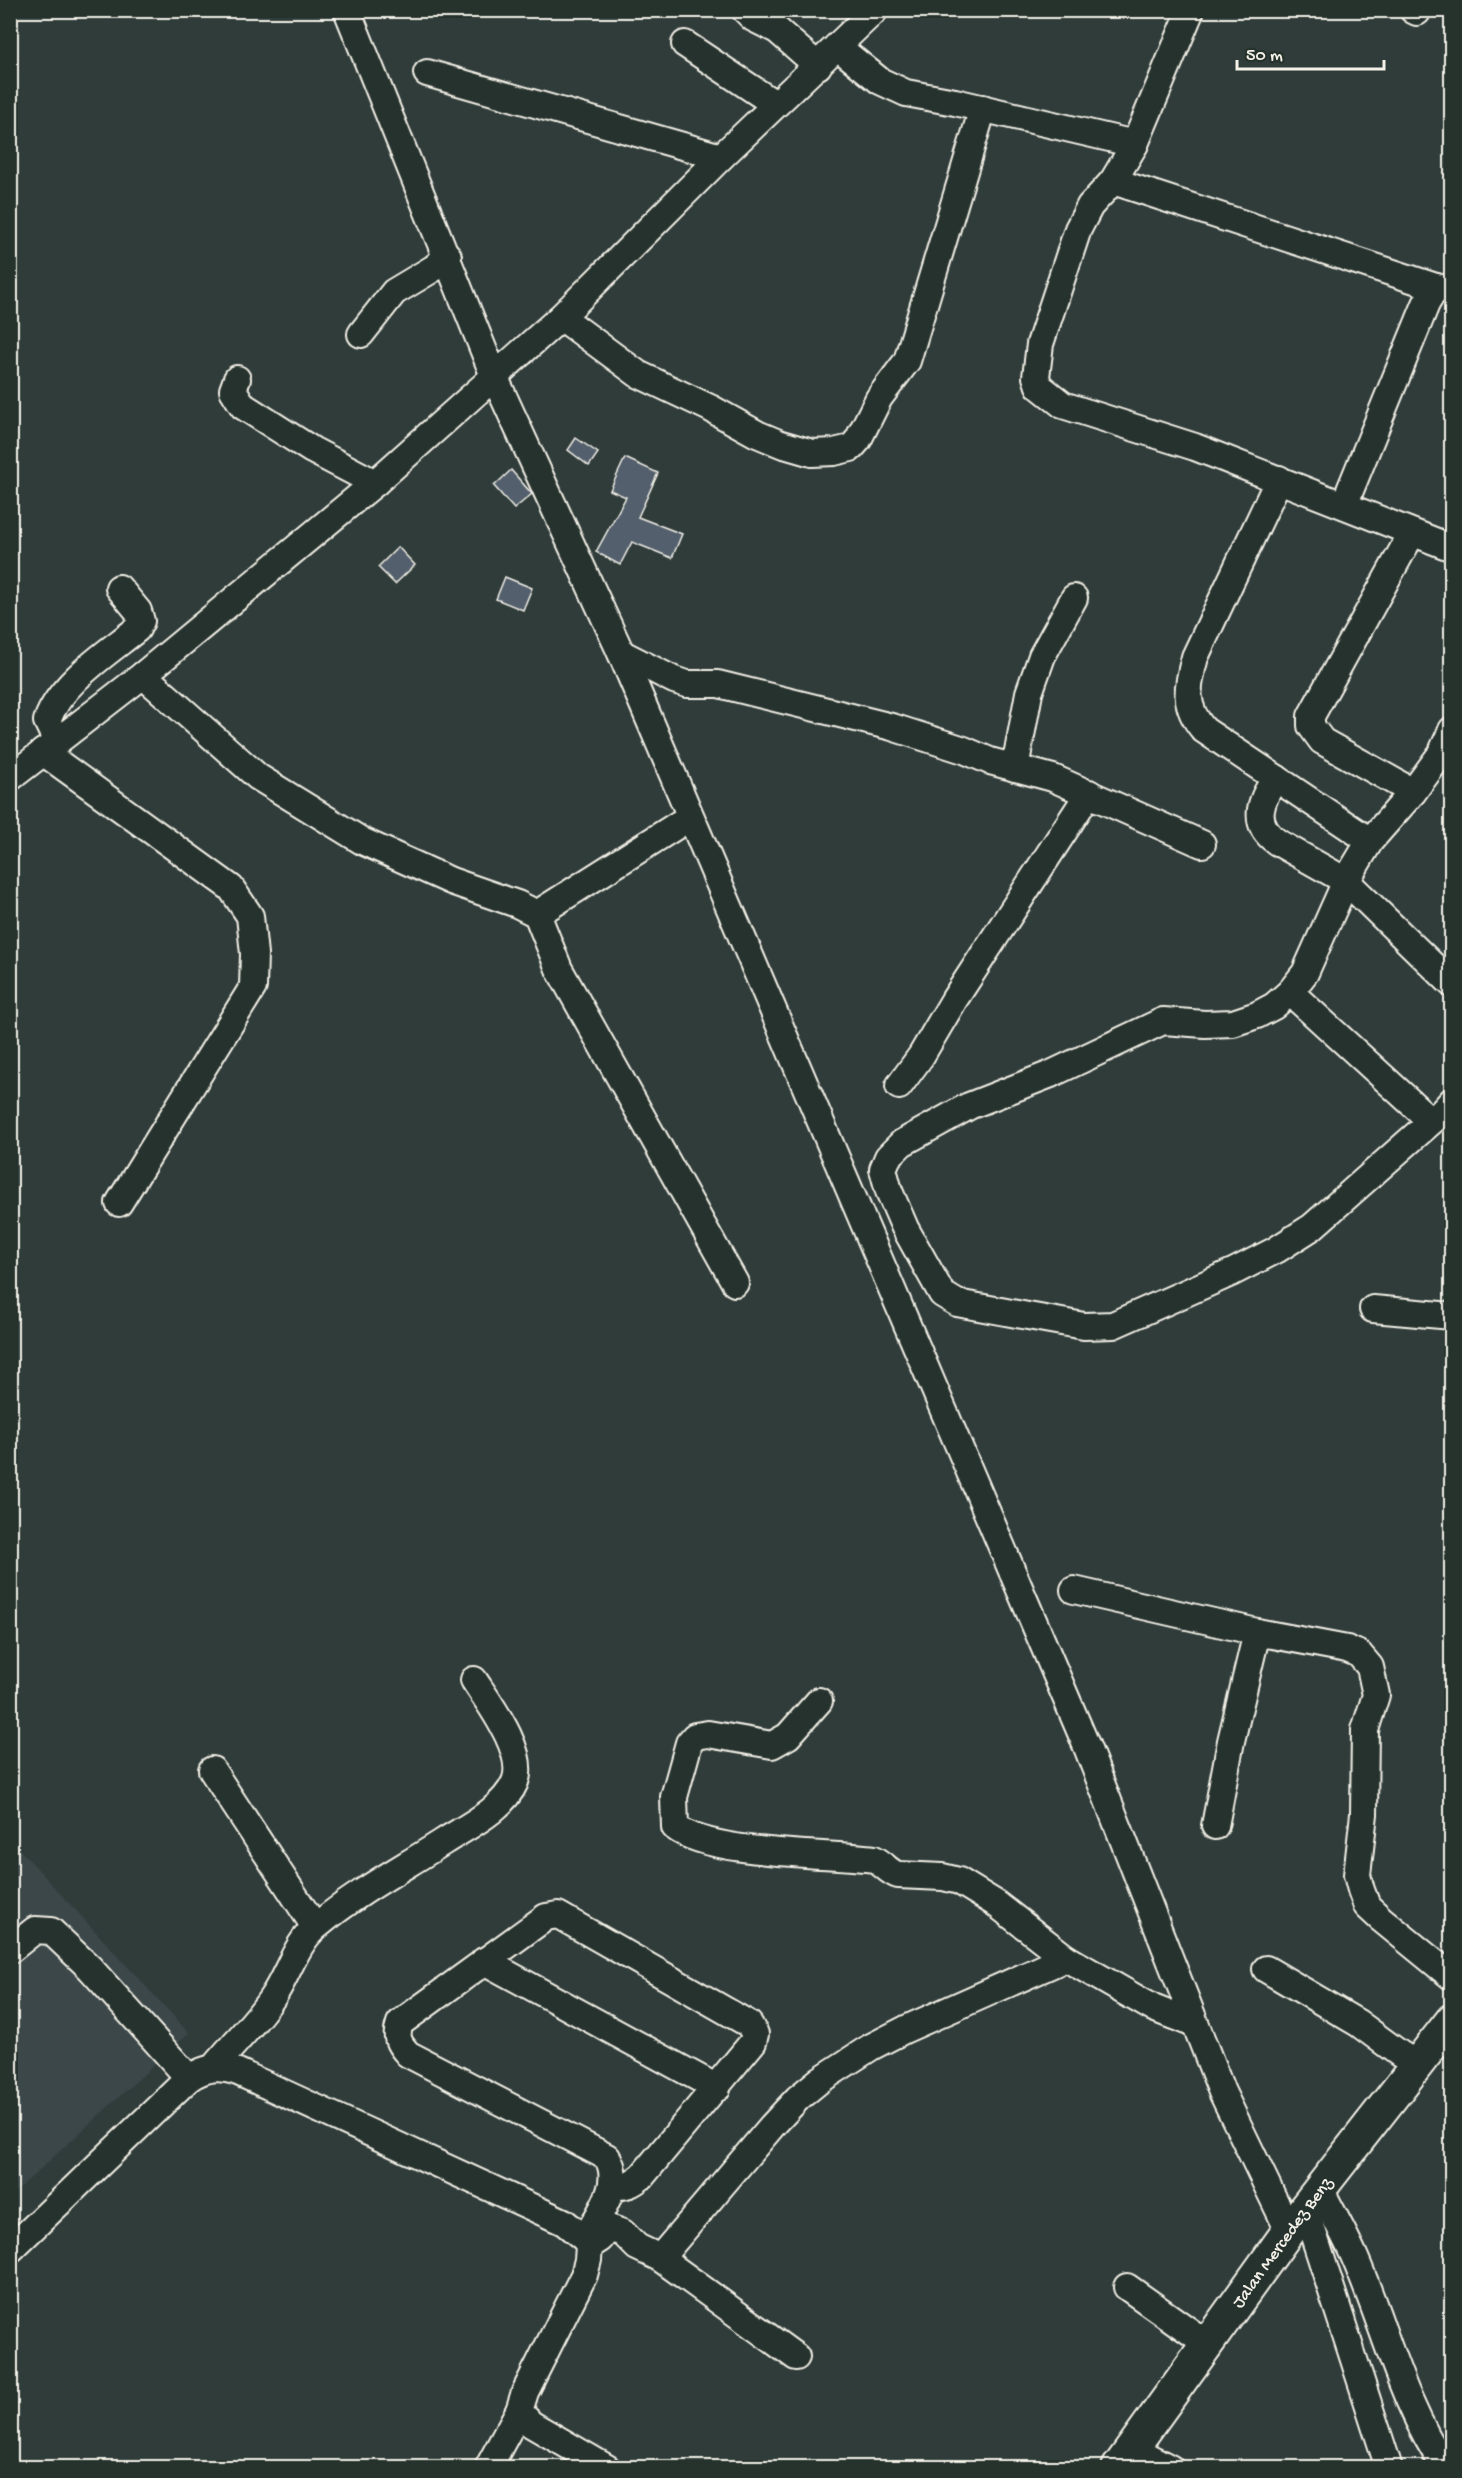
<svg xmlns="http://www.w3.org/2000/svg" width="1462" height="2478" viewBox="0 0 1462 2478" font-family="'Gochi Hand',sans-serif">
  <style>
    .built { fill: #3a4649 }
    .building { fill: #525f6c; stroke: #f4f1e8; stroke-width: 1.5 }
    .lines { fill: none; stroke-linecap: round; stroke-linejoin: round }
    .minor-casing { stroke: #f4f1e8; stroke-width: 30 }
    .major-casing { stroke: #f4f1e8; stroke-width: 36 }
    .minor { stroke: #26332d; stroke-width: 26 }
    .major { stroke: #26332d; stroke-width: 32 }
    .labels { text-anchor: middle; stroke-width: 4.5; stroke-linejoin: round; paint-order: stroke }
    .street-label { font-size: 18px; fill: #f4f1e8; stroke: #26332d }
  </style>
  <rect width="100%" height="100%" fill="#2f3c3a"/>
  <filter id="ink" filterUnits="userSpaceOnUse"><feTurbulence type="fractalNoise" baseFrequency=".0167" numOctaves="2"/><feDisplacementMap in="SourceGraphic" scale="12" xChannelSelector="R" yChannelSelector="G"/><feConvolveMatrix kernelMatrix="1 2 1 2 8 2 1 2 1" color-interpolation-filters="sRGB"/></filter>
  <g filter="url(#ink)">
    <path class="built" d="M11 1840 189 2033 11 2196Z"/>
    <g class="building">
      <path d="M576 438 598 453 589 466 568 450Z"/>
      <path d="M625 458 658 473 638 517 682 534 672 558 632 542 620 565 596 552 626 497 610 490Z"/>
      <path d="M511 470 532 494 514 509 494 486Z"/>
      <path d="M398 547 415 565 395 584 378 567Z"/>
      <path d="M505 577 532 588 523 610 496 599Z"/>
    </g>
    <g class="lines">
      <g class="minor-casing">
        <g id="minor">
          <path d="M347 10 494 376 621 653 1087 1747 1222 2092 1289 2231"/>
          <path d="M745 10 753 18 777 30 818 66"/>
          <path d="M1191 10 1135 144 1113 181 1090 206 1078 229 1040 344 1036 377 1039 386 1063 405 1195 447 1452 548"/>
          <path d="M1413 10 1417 12"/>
          <path d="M685 44 775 104"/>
          <path d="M838 47 880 81 906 93 955 102 1135 144"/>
          <path d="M427 73 721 157"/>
          <path d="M1113 181 1436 287"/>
          <path d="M561 317 638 374 710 408 757 434 781 444 812 453 834 452 851 448 858 440 879 398 907 361 983 108"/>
          <path d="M361 334 394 292 434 268 448 256"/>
          <path d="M237 379 233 390 243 406 312 450 375 483"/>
          <path d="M1279 479 1195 657C1187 687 1183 706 1204 730L1370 841"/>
          <path d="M1344 505 1426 304 1436 287 1451 290"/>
          <path d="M1412 533 1311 716V726L1322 741 1413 792"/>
          <path d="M621 653 674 680 687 684H718L892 727 964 750 990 761 1053 778 1202 844"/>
          <path d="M143 675 258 777 362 841 451 881 517 904 537 914 559 969 735 1283"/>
          <path d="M1452 730 1441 754 1413 792 1370 841 1346 881 1305 973 1290 992 1274 1006 1257 1015 1233 1023 1205 1024 1163 1021 1051 1074 969 1106 902 1143 888 1157 883 1169 889 1191 905 1228 942 1294 957 1303 1028 1316 1084 1326 1113 1325 1233 1272 1276 1250 1312 1227 1441 1113 1452 1101"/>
          <path d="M57 742 47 721C60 683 106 654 137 629L141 621 138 611 119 588"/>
          <path d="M43 752 231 888 250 916 254 954 253 987 119 1203"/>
          <path d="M1015 768 1029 693 1042 656 1074 598"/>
          <path d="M10 778 143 675 375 483 561 317 721 157 875 10"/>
          <path d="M1276 778C1260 800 1251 824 1277 842L1346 881 1452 984"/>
          <path d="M537 914 690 817"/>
          <path d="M1290 992 1431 1121"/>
          <path d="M899 1086 921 1056 954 1000 1089 793"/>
          <path d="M1373 1309 1452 1316"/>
          <path d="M1074 1590 1257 1632 1347 1649 1359 1654 1370 1667 1376 1695 1365 1730 1364 1814 1357 1875 1361 1890 1367 1906 1381 1919 1452 1977"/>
          <path d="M819 1701 788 1736 772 1745 708 1734 695 1736 689 1743 674 1797 675 1827C710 1855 826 1853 874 1859 883 1863 888 1872 898 1875L943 1877 959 1881 995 1903 1066 1958 1153 2008 1194 2024"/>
          <path d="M212 1770 315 1927"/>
          <path d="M1215 1826 1231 1741 1257 1632"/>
          <path d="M10 1950 35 1930 51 1931 90 1968 189 2078"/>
          <path d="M484 1961 717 2088"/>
          <path d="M1266 1969 1358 2023 1400 2054 1419 2065"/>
          <path d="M214 2067C233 2044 256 2022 272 1998 288 1975 296 1942 318 1925 356 1893 401 1869 443 1842 466 1827 503 1810 515 1782 527 1753 489 1703 474 1680"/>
          <path d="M1320 2189C1332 2212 1345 2235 1355 2258 1385 2327 1402 2405 1446 2468"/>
          <path d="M1305 2208 1389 2468"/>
          <path d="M585 2239C598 2215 624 2184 607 2157L408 2054C398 2043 395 2037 400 2023L546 1917 558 1915 749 2024 755 2034 753 2042 642 2176C632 2184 626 2187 613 2186"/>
          <path d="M589 2246 600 2239 609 2228 623 2233 637 2247 660 2258 796 2357"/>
          <path d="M10 2250 189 2078C206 2067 218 2066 238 2072L564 2222 585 2239 589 2246 588 2260 584 2275 525 2392 519 2411 531 2424 607 2468"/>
          <path d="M660 2258 772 2126 798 2098 820 2080 871 2047 906 2029 1066 1958"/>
          <path d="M1127 2287 1206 2343"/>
          <path d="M1131 2448 1170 2468"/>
          <path d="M488 2468 519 2411"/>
        </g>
      </g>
      <g class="major-casing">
        <g id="major">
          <path id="s1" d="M1118 2468 1305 2208 1452 2020"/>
        </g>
      </g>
      <use href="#minor" class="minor"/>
      <use href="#major" class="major"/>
    </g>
  </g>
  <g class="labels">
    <g class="street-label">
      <text dy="6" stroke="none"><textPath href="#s1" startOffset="279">Jalan Mercedez Benz</textPath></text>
    </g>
  </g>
  <rect width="1462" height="2478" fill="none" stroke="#26332d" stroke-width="36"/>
  <rect x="18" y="18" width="1426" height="2442" fill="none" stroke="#f4f1e8" stroke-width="2" filter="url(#ink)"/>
  <path d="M1237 60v9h147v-9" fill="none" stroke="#f4f1e8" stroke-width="3"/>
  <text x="1246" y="60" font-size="18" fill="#f4f1e8" stroke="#26332d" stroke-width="4.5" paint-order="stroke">50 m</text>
</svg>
